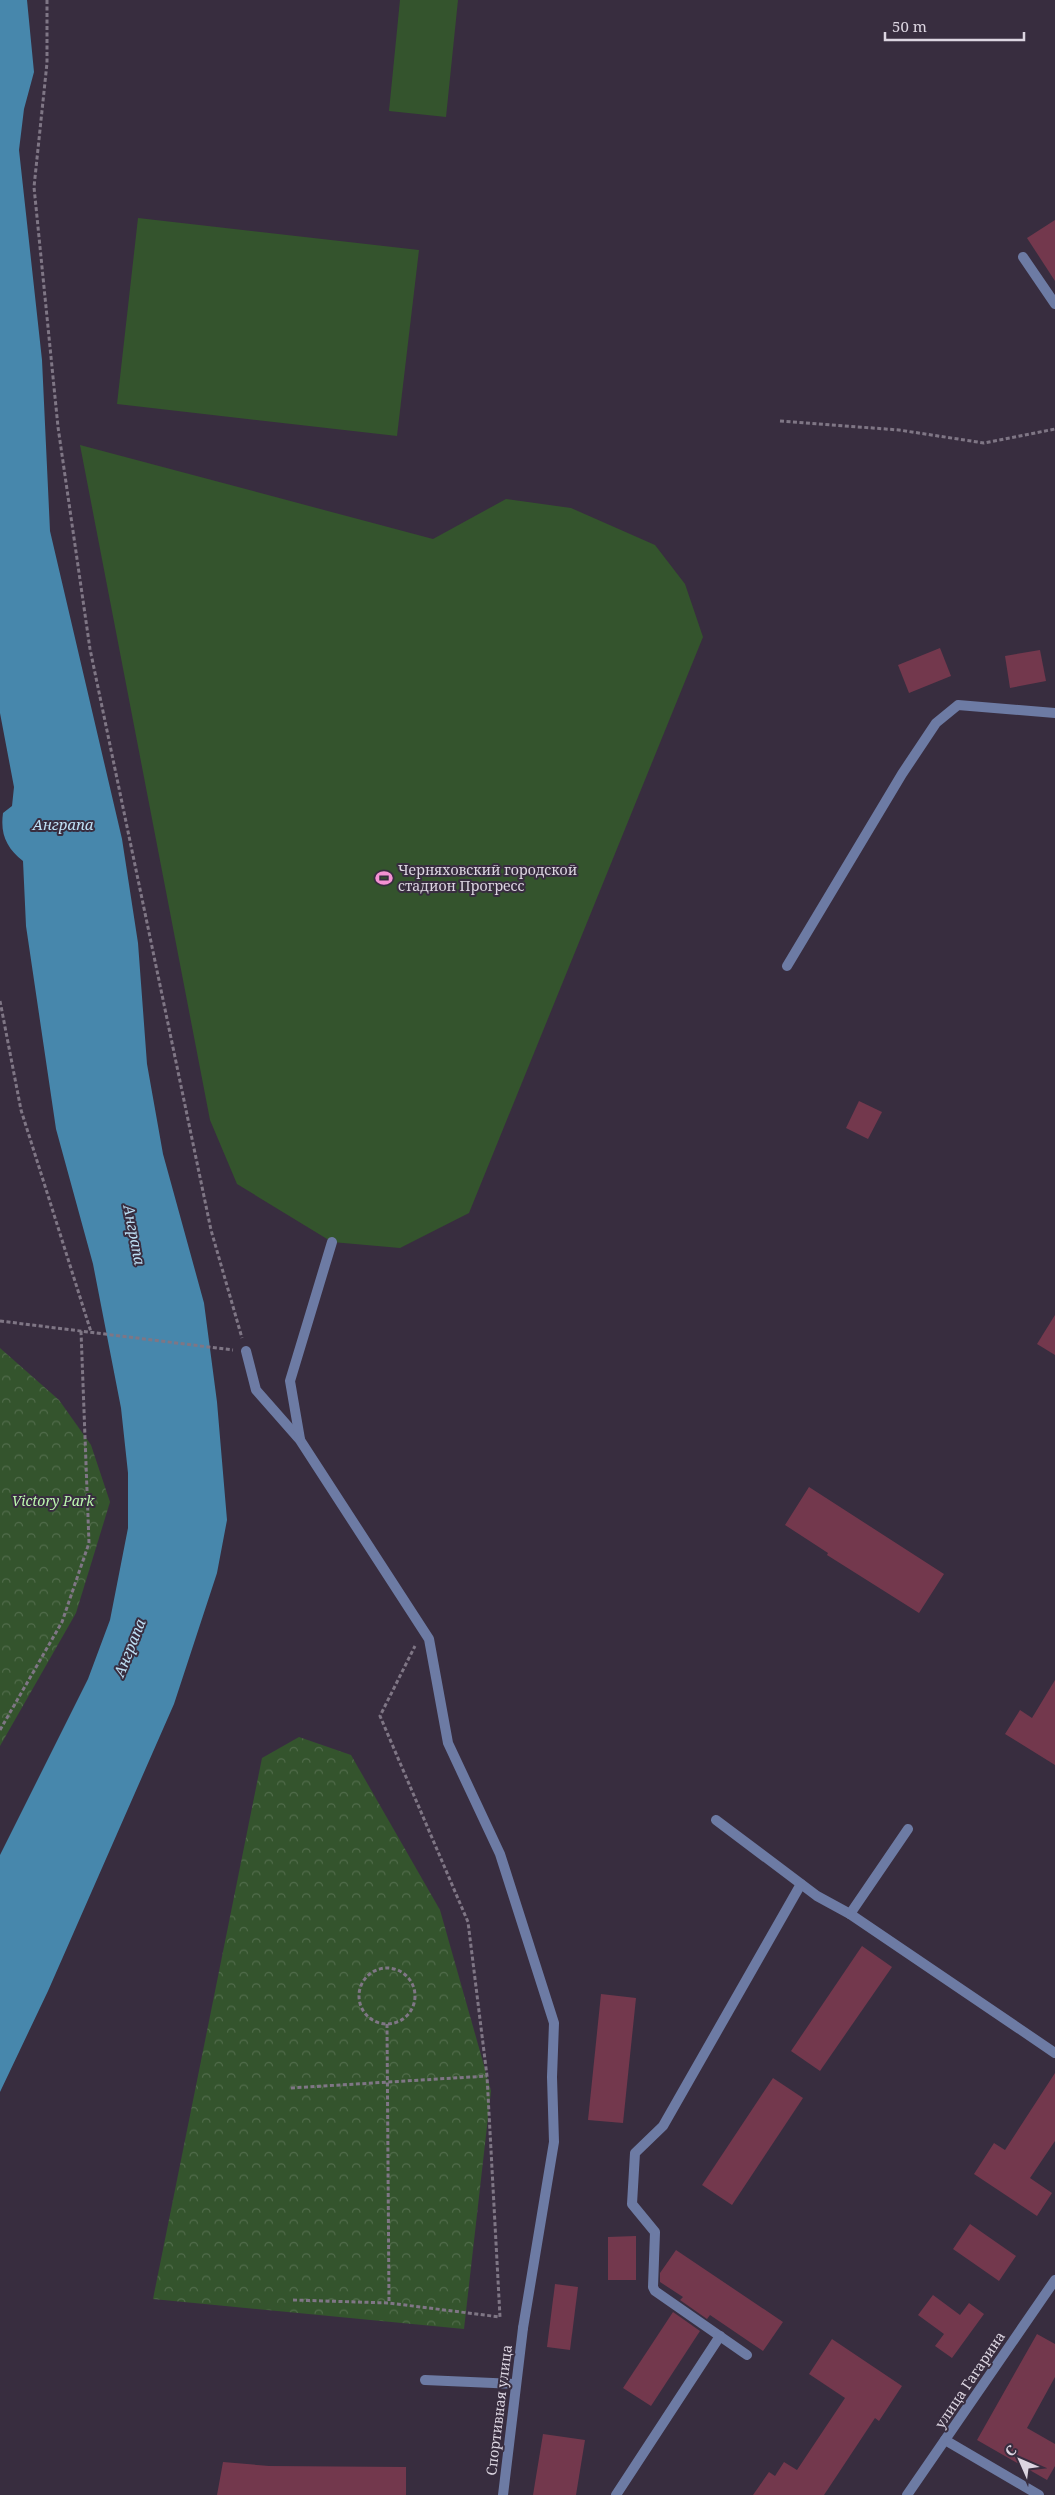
<svg xmlns="http://www.w3.org/2000/svg" width="1055" height="2495" viewBox="0 0 1055 2495" font-family="'Noto Serif',serif">
  <style>
    .forest { fill: url(#forest-crowns) }
    .pitch { fill: #34542d }
    .water { fill: #4787ac }
    .building { fill: #73384d }
    .lines { fill: none; stroke-linecap: round; stroke-linejoin: round }
    .path { stroke: #7f7685; stroke-width: 3; stroke-dasharray: 4 2.5; stroke-linecap: butt }
    .lane { stroke: #6d7ba4; stroke-width: 10 }
    .street { stroke: #6d7ba4; stroke-width: 10 }
    .labels { text-anchor: middle; stroke-width: 4; stroke-linejoin: round; paint-order: stroke }
    .poi-label { font-size: 14px; fill: #dcd5e1; stroke: #382d3f; text-anchor: start }
    .park-label { font-size: 14px; font-style: italic; fill: #bbf8ae; stroke: #382d3f }
    .street-label { font-size: 14px; fill: #dcd5e1; stroke: #382d3f }
    .water-label { font-size: 15px; font-style: italic; fill: #bee0f5; stroke: #382d3f }
  </style>
  <defs>
    <pattern id="forest-crowns" width="20" height="18" patternUnits="userSpaceOnUse" patternTransform="scale(1.25)"><rect width="20" height="18" fill="#34542d"/><path d="M2 6a3 3 0 1 1 6 0M12 15a3 3 0 1 1 6 0" fill="none" stroke="#516c4b"/></pattern>
  </defs>
  <rect width="100%" height="100%" fill="#382d3f"/>
  <g class="forest">
    <path d="M0 1348 59 1400 91 1445 110 1502 76 1613 0 1746Z"/>
    <path d="M299 1737 351 1755 440 1910 487 2076 491 2091 464 2329 153 2299 262 1758Z"/>
  </g>
  <g class="pitch">
    <path d="M400 0H458L446 117 389 111Z"/>
    <path d="M138 218 419 250 397 436 117 404Z"/>
    <path d="M80 445 433 539 506 499 571 508 655 545 685 584 703 637 469 1213 400 1248 332 1242 237 1184 210 1120Z"/>
  </g>
  <path class="water" d="M0 0H27L34 72 24 109 19 150 42 360 50 531 122 839 138 943 147 1064 163 1154 204 1303 217 1402 227 1520 217 1573 174 1704 48 1991 0 2092V1855L88 1679 110 1620 128 1528V1473L121 1408 93 1264 56 1129 26 926 23 861C7 848 0 835 3 813L12 806 14 787 0 713Z"/>
  <g class="building">
    <path d="M1055 220V281L1027 238Z"/>
    <path d="M940 648 951 676 909 693 898 665Z"/>
    <path d="M1040 650 1046 681 1010 688 1005 656Z"/>
    <path d="M859 1101 882 1112 868 1139 846 1128Z"/>
    <path d="M1055 1315V1355L1037 1344Z"/>
    <path d="M809 1487 944 1574 919 1613 827 1555 828 1553 785 1525Z"/>
    <path d="M1055 1680V1765L1005 1734 1020 1710 1032 1718Z"/>
    <path d="M862 1946 892 1967 820 2071 791 2051Z"/>
    <path d="M601 1994 636 1998 623 2123 588 2120Z"/>
    <path d="M1055 2073V2141L1030 2178 1052 2193 1037 2216 974 2174 994 2143 1005 2150Z"/>
    <path d="M773 2078 803 2098 732 2205 702 2185Z"/>
    <path d="M970 2224 1016 2256 999 2281 953 2249Z"/>
    <path d="M636 2236V2280H608V2237Z"/>
    <path d="M676 2250 783 2322 763 2351 710 2315 707 2319 680 2300 683 2297 660 2282V2273Z"/>
    <path d="M555 2284 578 2287 570 2350 547 2347Z"/>
    <path d="M933 2295 960 2315 969 2303 984 2314 952 2358 935 2346 944 2334 918 2315Z"/>
    <path d="M673 2312 700 2331 651 2406 623 2388Z"/>
    <path d="M1037 2334 1055 2344V2377L1027 2428 1055 2444V2466L1047 2480 977 2440Z"/>
    <path d="M832 2339 902 2386 879 2421 875 2418 824 2495H753L769 2472 775 2476 784 2462 797 2470 845 2398 809 2374Z"/>
    <path d="M543 2434 585 2440 576 2495H533Z"/>
    <path d="M223 2462 269 2466 406 2467V2495H217Z"/>
  </g>
  <g class="lines">
    <g class="path">
      <path d="M47 0V63L34 187 58 427 90 649 211 1230 242 1338"/>
      <path d="M780 421 899 430 984 443 1055 429"/>
      <path d="M0 1001 21 1110 91 1332"/>
      <path d="M0 1321 233 1350"/>
      <path d="M0 1730 62 1622 89 1543 81 1331"/>
      <circle cx="387" cy="1996" r="28"/>
      <path d="M387 2024 389 2303"/>
      <path d="M291 2088 487 2076"/>
      <path d="M293 2300 389 2303 500 2317 487 2076 468 1922 380 1716 415 1646"/>
    </g>
    <g class="lane">
      <path d="M1023 257 1055 304"/>
      <path d="M787 966 902 774 936 723 958 705 1055 713"/>
      <path d="M246 1351 256 1390 300 1440 429 1639 448 1743 500 1854 554 2023 552 2077 554 2142 523 2328"/>
      <path d="M300 1439 290 1381 332 1242"/>
      <path d="M716 1820 817 1896 850 1914"/>
      <path d="M908 1829 850 1914 1055 2053"/>
      <path d="M747 2355 655 2291 653 2287 655 2232 632 2204 635 2153 663 2126 801 1884"/>
      <path d="M425 2380 516 2384"/>
      <path d="M945 2440 1039 2495"/>
      <path d="M616 2495 720 2336"/>
    </g>
    <g class="street">
      <path d="M503 2495 523 2328"/>
      <path d="M907 2495 1055 2280"/>
    </g>
  </g>
  <defs>
    <g id="stadium-bare" transform="scale(1.35)"><path d="M0-5a6.5 5 0 1 0 0 10a6.5 5 0 1 0 0-10ZM-3.5-1.8h7v3.6h-7Z" fill="#f491d3" stroke="#382d3f" stroke-width="2.5" paint-order="stroke"/></g>
  </defs>
  <g fill-rule="evenodd">
    <use href="#stadium-bare" x="384" y="878"/>
  </g>
  <g class="labels">
    <g class="poi-label">
      <text x="398" y="875">Черняховский городской<tspan x="398" dy="16">стадион Прогресс</tspan></text>
    </g>
    <g class="park-label">
      <text x="53" y="1506">Victory Park</text>
    </g>
    <g class="street-label">
      <text transform="translate(970 2380) rotate(-56)" y="5">улица Гагарина</text>
      <text transform="translate(499 2410) rotate(-83)" y="5">Спортивная улица</text>
    </g>
    <g class="water-label">
      <text x="63" y="830">Анграпа</text>
      <text transform="translate(134 1235) rotate(79)" y="5">Анграпа</text>
      <text transform="translate(130 1648) rotate(-68)" y="5">Анграпа</text>
    </g>
  </g>
  <g transform="translate(1020 2460) rotate(315)" stroke="#382d3f" stroke-width="4" paint-order="stroke">
  <path d="M0-4L9 19L0 12L-9 19Z" fill="#dcd5e1"/>
  <text y="-8" font-size="14" font-weight="bold" text-anchor="middle" fill="#dcd5e1">С</text>
  </g>
  <path d="M885 32v8h139v-8" fill="none" stroke="#dcd5e1" stroke-width="2.5"/>
  <text x="892" y="32" font-size="15" fill="#dcd5e1" stroke="#382d3f" stroke-width="4" paint-order="stroke">50 m</text>
</svg>
